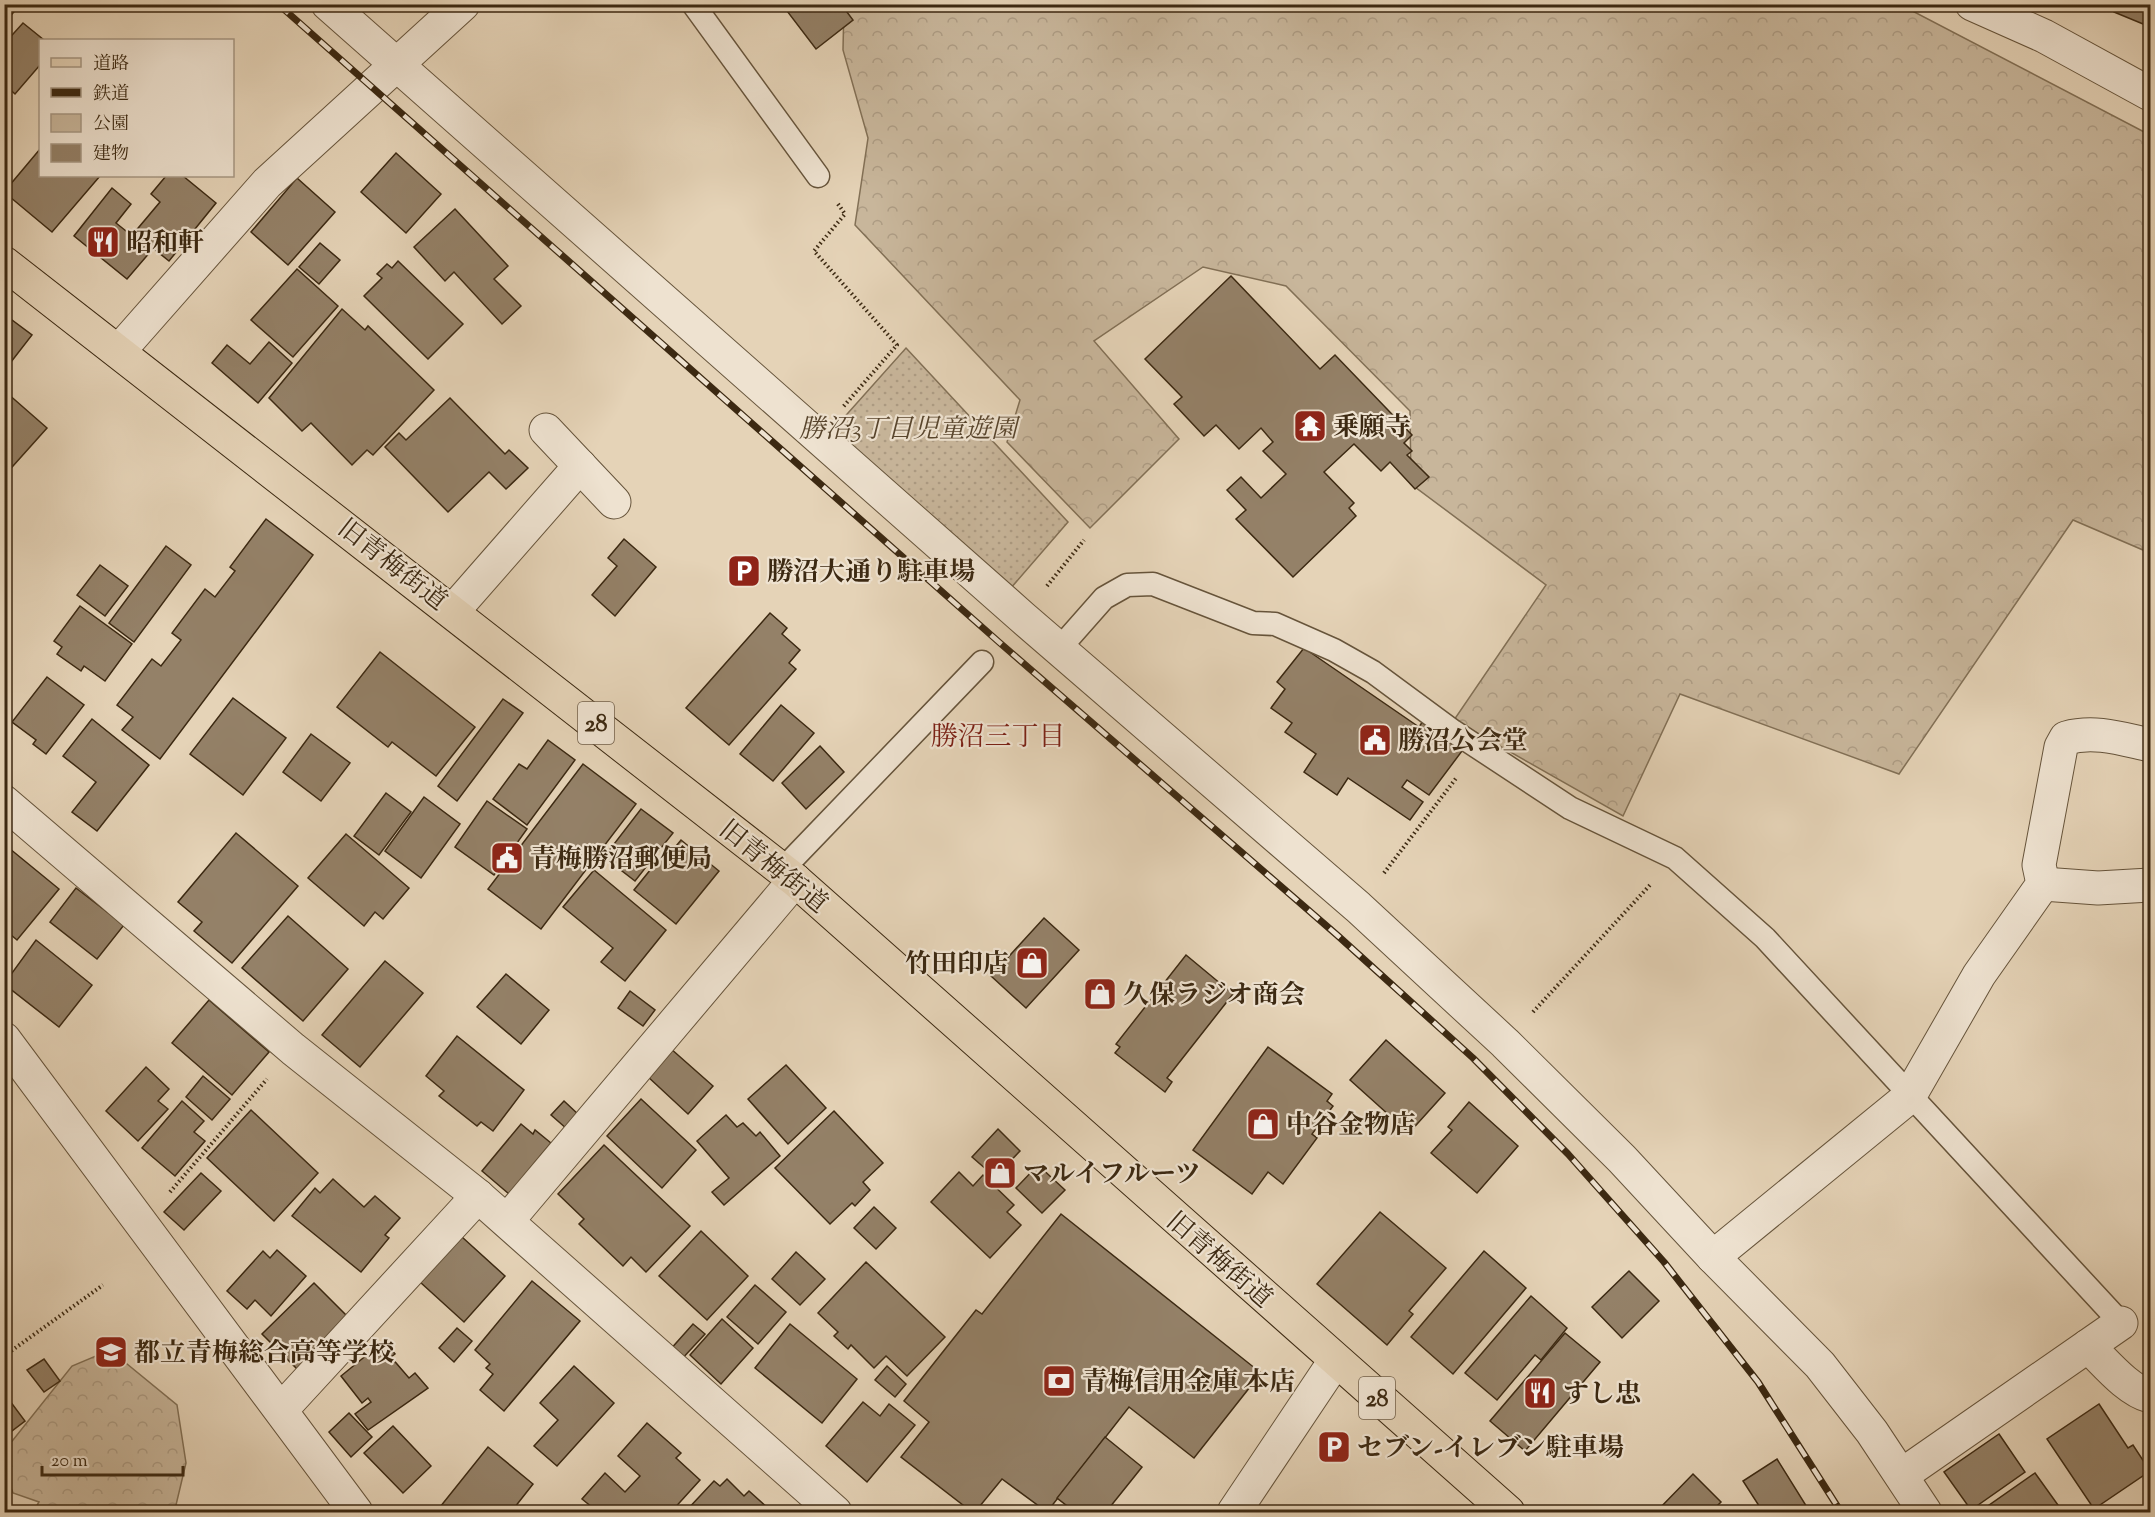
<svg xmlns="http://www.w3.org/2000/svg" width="2155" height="1517" viewBox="0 0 2155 1517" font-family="'Sorts Mill Goudy','Noto Serif JP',serif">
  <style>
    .green { fill: url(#green-dots); stroke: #827056; stroke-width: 1.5 }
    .forest { fill: url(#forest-crowns); stroke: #827056; stroke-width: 1.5 }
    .building { fill: #948168; stroke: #3c2912; stroke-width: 1.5 }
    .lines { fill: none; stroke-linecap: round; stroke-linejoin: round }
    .lane-casing { stroke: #66543b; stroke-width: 25 }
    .street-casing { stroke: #66543b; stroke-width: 35 }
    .primary-casing { stroke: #3c2912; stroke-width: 35 }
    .path { stroke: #3c2912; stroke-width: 4; stroke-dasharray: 1.5 3; stroke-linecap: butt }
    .lane { stroke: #eee2d0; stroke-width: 22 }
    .street { stroke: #eee2d0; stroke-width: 33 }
    .primary { stroke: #e5d3b7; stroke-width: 33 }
    .rail-casing { stroke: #3c2912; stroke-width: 7 }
    .rail { stroke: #eee2d0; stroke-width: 4.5; stroke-dasharray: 14; stroke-linecap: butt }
    .labels { text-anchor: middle; stroke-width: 4.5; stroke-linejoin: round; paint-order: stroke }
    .shield { fill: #eee2d0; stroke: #71604b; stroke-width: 1.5 }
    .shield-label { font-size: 24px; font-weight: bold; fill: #3c2912 }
    .poi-label { font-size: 26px; font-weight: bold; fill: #3c2912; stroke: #eee2d0; text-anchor: start }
    .park-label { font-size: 26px; font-style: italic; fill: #58452d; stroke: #eee2d0 }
    .street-label { font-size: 26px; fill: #3c2912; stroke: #eee2d0 }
    .neighbourhood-label { font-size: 27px; fill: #7a1f14; stroke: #eee2d0 }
  </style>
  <defs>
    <pattern id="green-dots" width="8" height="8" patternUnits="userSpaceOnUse" patternTransform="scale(1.5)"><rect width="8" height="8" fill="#c8b69b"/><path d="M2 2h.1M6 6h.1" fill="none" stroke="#ad9c84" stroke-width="1.8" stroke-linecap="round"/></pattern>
    <pattern id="forest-crowns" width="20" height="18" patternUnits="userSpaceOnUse" patternTransform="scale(1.5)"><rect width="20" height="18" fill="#c8b69b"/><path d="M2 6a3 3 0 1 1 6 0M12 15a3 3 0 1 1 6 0" fill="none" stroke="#ad9c84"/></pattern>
  </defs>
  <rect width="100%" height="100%" fill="#e5d3b7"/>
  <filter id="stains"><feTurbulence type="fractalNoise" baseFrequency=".00333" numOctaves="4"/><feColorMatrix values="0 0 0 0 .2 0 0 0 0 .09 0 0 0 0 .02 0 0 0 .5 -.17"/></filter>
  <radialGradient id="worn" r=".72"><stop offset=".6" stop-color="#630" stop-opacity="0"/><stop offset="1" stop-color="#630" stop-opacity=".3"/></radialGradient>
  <path class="green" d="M906 348 1068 522 1010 589 832 431Z"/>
  <g class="forest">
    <path d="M844 4 1901 5 2150 135V553L2073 520 1899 774 1680 694 1623 816 1454 720 1546 585 1411 484 1410 411 1286 286 1203 267 1094 341 1179 439 1090 528 1007 442 1020 400 855 225 868 138 843 50Z"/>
    <path d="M110 1350 177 1405 186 1463 176 1505 187 1512H33L39 1502 13 1493 5 1471V1450L72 1366Z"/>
  </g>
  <g class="building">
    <path d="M4 4H21L4 23Z"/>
    <path d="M796 4H841L853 20 816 49 787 11Z"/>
    <path d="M2116 4H2150V5L2143 24 2114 12Z"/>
    <path d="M23 23 44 40H40V65L15 94 4 84V44Z"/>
    <path d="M40 149V176H100L52 232 4 192Z"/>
    <path d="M396 153 441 194 406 233 361 192Z"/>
    <path d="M166 176H183L216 203 169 261 134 233 160 202 151 194Z"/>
    <path d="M297 178 335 212 288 265 251 232Z"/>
    <path d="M112 188 131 204 116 223 151 251 127 279 74 236Z"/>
    <path d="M455 209 508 266 494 279 521 306 502 324 454 272 445 281 414 247Z"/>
    <path d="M320 243 340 260 319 284 299 267Z"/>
    <path d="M398 261 463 324 428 359 364 296 382 278 377 274 387 264 392 268Z"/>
    <path d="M297 269 338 306 293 357 251 320Z"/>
    <path d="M1231 276 1320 369 1335 355 1412 435 1404 443 1412 451 1407 455 1429 477 1415 489 1390 462 1381 471 1354 444 1324 472 1354 503 1349 508 1356 516 1293 577 1236 519 1246 510 1227 490 1241 477 1261 498 1286 474 1263 451 1273 442 1261 428 1239 449 1216 425 1204 436 1174 404 1182 397 1145 359Z"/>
    <path d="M342 309 365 330 368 326 434 390 373 455 367 450 352 465 311 423 302 431 269 398Z"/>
    <path d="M4 314 32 335 4 371Z"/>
    <path d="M269 342 292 363 258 403 212 363 227 345 250 364Z"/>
    <path d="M7 393 47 428 4 476V395Z"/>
    <path d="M450 398 505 454 509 450 528 468 506 489 489 472 448 512 385 447 399 433 406 440Z"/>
    <path d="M266 519 313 555 160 759 122 730 133 717 117 705 152 659 161 666 181 640 172 633 205 589 215 597 235 571 230 567Z"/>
    <path d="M624 539 656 567 615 616 592 595 617 566 608 558Z"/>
    <path d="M166 546 191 565 134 642 109 623Z"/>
    <path d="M100 565 128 586 105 616 77 595Z"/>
    <path d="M80 606 132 644 105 681 84 666 81 671 57 654 62 647 54 641Z"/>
    <path d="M770 613 787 628 782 634 800 650 789 663 796 669 729 745 686 708Z"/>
    <path d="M1304 648 1419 727 1425 718 1465 747 1429 795 1407 780 1402 787 1423 802 1410 820 1348 778 1337 795 1304 772 1316 754 1285 732 1292 723 1271 708 1285 689 1277 682Z"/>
    <path d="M380 652 475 727 436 776 392 742 388 747 337 707Z"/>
    <path d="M47 677 84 705 46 754 33 744 36 740 12 722Z"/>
    <path d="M233 698 286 738 243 795 190 754Z"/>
    <path d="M503 699 523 713 457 801 438 786Z"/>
    <path d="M781 705 814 733 773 781 740 754Z"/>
    <path d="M92 719 149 765 97 831 72 812 96 782 63 756Z"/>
    <path d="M311 734 350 763 321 801 283 772Z"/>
    <path d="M548 740 575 760 527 825 493 799 519 764 527 769Z"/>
    <path d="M820 746 844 772 806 809 782 783Z"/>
    <path d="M583 764 636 804 541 929 488 889Z"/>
    <path d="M386 793 411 812 379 855 354 836Z"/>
    <path d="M424 797 460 824 421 878 385 851Z"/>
    <path d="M487 801 527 829 494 875 455 847Z"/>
    <path d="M641 809 673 833 635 881 604 857Z"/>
    <path d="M236 833 298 886 232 963 194 931 202 922 178 902Z"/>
    <path d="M346 834 409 888 383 919 375 912 364 926 308 878Z"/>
    <path d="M681 840 719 871 676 924 634 890 668 848 672 851Z"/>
    <path d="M4 844 59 889 17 940 4 929Z"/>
    <path d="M594 870 666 930 625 981 601 962 613 948 563 907Z"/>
    <path d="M76 888 124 925 97 959 50 922Z"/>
    <path d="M288 916 348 969 303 1021 242 968Z"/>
    <path d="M1044 918 1079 950 1026 1008 991 976Z"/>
    <path d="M36 940 92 985 59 1027 4 984Z"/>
    <path d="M1186 955 1233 994 1167 1078 1172 1082 1165 1092 1115 1053 1120 1047 1116 1044Z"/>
    <path d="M385 961 423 993 360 1067 322 1035Z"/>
    <path d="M506 974 549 1010 521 1044 477 1007Z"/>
    <path d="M630 991 655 1010 643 1026 618 1008Z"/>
    <path d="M209 1000 269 1052 232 1095 172 1043Z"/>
    <path d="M457 1036 524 1090 493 1131 481 1122 477 1126 439 1096 444 1091 426 1076Z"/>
    <path d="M1386 1040 1445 1093 1409 1133 1350 1080Z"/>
    <path d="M1268 1047 1332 1094 1327 1101 1333 1106 1312 1134 1317 1138 1283 1184 1268 1172 1252 1194 1193 1150Z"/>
    <path d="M670 1048 713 1086 688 1114 646 1075Z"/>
    <path d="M786 1065 826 1108 788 1144 748 1099Z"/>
    <path d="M146 1067 169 1089 158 1101 168 1109 138 1141 106 1111Z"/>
    <path d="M203 1076 230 1099 212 1120 186 1097Z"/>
    <path d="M641 1099 696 1150 662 1188 607 1136Z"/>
    <path d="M182 1101 204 1121 194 1132 205 1141 175 1176 142 1148Z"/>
    <path d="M564 1101 579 1115 567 1129 551 1115Z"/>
    <path d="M1469 1102 1518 1146 1477 1193 1431 1153 1452 1130 1448 1127Z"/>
    <path d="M251 1110 318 1173 274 1221 207 1158Z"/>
    <path d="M834 1111 883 1163 863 1182 870 1190 855 1206 852 1203 830 1224 775 1168Z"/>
    <path d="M726 1115 737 1127 743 1123 756 1136 760 1132 780 1156 724 1205 712 1192 729 1178 697 1141Z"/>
    <path d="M521 1124 533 1134 535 1130 551 1143 509 1194 482 1171Z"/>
    <path d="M998 1129 1020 1151 995 1177 972 1157Z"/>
    <path d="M604 1145 690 1226 646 1272 631 1257 623 1266 579 1224 584 1219 558 1194Z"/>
    <path d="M1038 1165 1065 1190 1042 1213 1016 1188Z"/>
    <path d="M959 1172 973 1186 983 1175 1014 1205 1007 1212 1021 1225 990 1258 931 1202Z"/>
    <path d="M201 1173 221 1191 184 1230 164 1212Z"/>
    <path d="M333 1179 364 1207 375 1196 400 1218 385 1235 389 1238 361 1272 292 1216 315 1188 320 1193Z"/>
    <path d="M874 1207 896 1228 876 1249 854 1228Z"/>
    <path d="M1380 1212 1446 1268 1409 1311 1413 1314 1387 1345 1317 1284Z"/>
    <path d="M1061 1214 1261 1373 1194 1458 1129 1407 1047 1512 1002 1479 975 1512H972L901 1457 929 1422 904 1401 976 1310 982 1314Z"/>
    <path d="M701 1231 748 1276 707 1320 659 1276Z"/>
    <path d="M462 1237 505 1276 464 1322 420 1282Z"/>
    <path d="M277 1250 306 1276 271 1316 255 1300 247 1309 227 1291 263 1251 270 1258Z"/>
    <path d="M1484 1251 1526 1288 1453 1374 1411 1337Z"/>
    <path d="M796 1252 825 1279 800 1305 772 1279Z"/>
    <path d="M866 1262 945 1337 907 1376 886 1356 874 1368 851 1345 848 1349 834 1336 838 1332 818 1313Z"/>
    <path d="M1629 1271 1659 1301 1622 1338 1592 1307Z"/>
    <path d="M532 1281 580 1321 504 1411 480 1390 493 1374 486 1368 490 1364 475 1350Z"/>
    <path d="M314 1283 349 1318 297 1369 262 1334Z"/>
    <path d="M755 1285 786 1312 758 1344 727 1317Z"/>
    <path d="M1531 1296 1567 1328 1541 1360 1535 1355 1497 1400 1465 1373Z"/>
    <path d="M722 1319 753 1348 721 1384 690 1355Z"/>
    <path d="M693 1324 705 1334 680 1361 669 1351Z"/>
    <path d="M790 1324 857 1379 822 1423 755 1368Z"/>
    <path d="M457 1328 472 1341 454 1362 439 1348Z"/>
    <path d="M1565 1333 1600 1362 1525 1451 1490 1421Z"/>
    <path d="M384 1341 395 1354 391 1357 409 1378 415 1373 428 1388 368 1430 355 1414 371 1402 368 1398 362 1403 341 1376Z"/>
    <path d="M44 1359 60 1381 44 1392 27 1370Z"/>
    <path d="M574 1366 614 1403 557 1466 534 1446 558 1420 540 1403Z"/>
    <path d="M887 1366 906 1384 895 1397 875 1380Z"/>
    <path d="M4 1393 25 1421 4 1437Z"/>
    <path d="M863 1402 880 1416 889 1404 915 1425 867 1482 826 1446Z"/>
    <path d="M2099 1404 2128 1448 2133 1445 2150 1471 2094 1509 2047 1439Z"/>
    <path d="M349 1413 372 1437 351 1457 329 1432Z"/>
    <path d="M647 1423 681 1453 676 1458 700 1480 671 1512H598L582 1499 605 1473 625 1492 640 1476 618 1456Z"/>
    <path d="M393 1426 431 1466 403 1493 364 1453Z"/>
    <path d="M1999 1434 2025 1472 1971 1510 1944 1472Z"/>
    <path d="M1105 1437 1142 1467 1106 1512H1075L1057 1498Z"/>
    <path d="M488 1447 533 1484 511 1512H436Z"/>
    <path d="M1777 1459 1810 1512H1763L1743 1481Z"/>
    <path d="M2035 1473 2063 1512H1988L1985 1508Z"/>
    <path d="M1693 1474 1721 1502 1711 1512H1656Z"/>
    <path d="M727 1479 744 1496 749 1491 770 1510 767 1512H685L714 1481 720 1486Z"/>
  </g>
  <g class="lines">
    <g class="lane-casing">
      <g id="lane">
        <path d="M693 4 818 176"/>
        <path d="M1059 649 1104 598 1127 585 1153 584 1253 623 1275 624 1334 650 1373 672 1453 731 1570 808 1675 858 1765 938 2121 1323"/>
        <path d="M782 870 982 662"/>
      </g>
    </g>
    <g class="street-casing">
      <g id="street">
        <path d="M328 4 1022 617 1358 907 1505 1043 1622 1159 1713 1257 1820 1365 1872 1432 1925 1512"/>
        <path d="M1972 4 2044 36 2150 94"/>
        <path d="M119 351 267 183 463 4"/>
        <path d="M546 430 614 502"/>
        <path d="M453 611 580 466"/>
        <path d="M4 802 293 1049 478 1196 835 1512"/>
        <path d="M2043 884 2098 888 2150 885"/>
        <path d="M4 1039 356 1512"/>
        <path d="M507 1221 795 880"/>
        <path d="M1713 1257 1909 1097 1979 975 2043 884 2039 865 2061 747 2066 738C2095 730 2122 739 2150 745"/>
        <path d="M2088 1346C2105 1362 2127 1390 2150 1396"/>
        <path d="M281 1410 478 1196"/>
        <path d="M1902 1475 2121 1323"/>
        <path d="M1234 1512 1335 1361"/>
      </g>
    </g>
    <g class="primary-casing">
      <path id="primary" d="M4 263 795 880 1508 1512"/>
    </g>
    <g class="path">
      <path d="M838 204 845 214 814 251 897 345 843 407"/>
      <path d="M1047 586 1084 540"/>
      <path d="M1384 873 1457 777"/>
      <path d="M1533 1012 1650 885"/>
      <path d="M170 1192 267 1079"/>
      <path d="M4 1356 103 1285"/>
    </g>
    <use href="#lane" class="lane"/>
    <use href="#street" class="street"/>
    <use href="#primary" class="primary"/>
    <g class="rail-casing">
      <path id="rail" d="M278 4 1000 643 1337 935 1473 1058 1568 1154 1664 1262 1758 1382 1841 1512"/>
    </g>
    <use href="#rail" class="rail"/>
  </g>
  <defs>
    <g id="restaurant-square" transform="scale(1.725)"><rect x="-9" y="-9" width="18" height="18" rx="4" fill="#8f2418" stroke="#eee2d0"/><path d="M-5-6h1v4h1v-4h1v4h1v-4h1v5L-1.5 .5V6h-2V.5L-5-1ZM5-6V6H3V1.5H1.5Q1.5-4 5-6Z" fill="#fff"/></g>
    <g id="temple-square" transform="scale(1.725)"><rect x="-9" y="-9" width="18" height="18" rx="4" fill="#8f2418" stroke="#eee2d0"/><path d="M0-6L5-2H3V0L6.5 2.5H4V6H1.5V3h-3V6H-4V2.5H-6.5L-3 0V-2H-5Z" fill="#fff"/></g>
    <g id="parking-square" transform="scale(1.725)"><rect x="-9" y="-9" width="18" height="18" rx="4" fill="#8f2418" stroke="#eee2d0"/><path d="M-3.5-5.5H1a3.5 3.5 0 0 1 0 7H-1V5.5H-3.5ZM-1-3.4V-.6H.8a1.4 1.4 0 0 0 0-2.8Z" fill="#fff"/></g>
    <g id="civic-square" transform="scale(1.725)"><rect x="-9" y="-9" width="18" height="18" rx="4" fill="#8f2418" stroke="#eee2d0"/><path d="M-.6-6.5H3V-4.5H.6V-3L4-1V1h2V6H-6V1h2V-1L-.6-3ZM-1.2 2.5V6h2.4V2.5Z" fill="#fff"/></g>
    <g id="shop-square" transform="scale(1.725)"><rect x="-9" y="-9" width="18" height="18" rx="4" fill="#8f2418" stroke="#eee2d0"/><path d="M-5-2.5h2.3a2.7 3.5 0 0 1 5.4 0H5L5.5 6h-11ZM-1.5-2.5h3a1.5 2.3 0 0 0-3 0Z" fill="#fff"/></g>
    <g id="school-square" transform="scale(1.725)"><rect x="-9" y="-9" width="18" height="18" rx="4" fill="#8f2418" stroke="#eee2d0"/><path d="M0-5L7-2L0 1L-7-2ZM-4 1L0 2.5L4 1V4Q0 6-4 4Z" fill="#fff"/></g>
    <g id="bank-square" transform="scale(1.725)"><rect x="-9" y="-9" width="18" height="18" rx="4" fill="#8f2418" stroke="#eee2d0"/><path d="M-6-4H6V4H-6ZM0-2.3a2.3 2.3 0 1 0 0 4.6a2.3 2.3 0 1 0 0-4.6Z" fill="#fff"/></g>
  </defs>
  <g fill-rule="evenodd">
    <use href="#restaurant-square" x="103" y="242"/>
    <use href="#temple-square" x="1310" y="426"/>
    <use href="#parking-square" x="744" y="571"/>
    <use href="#civic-square" x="1375" y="740"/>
    <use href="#civic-square" x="507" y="858"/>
    <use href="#shop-square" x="1032" y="963"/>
    <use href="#shop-square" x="1100" y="994"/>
    <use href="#shop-square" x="1263" y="1124"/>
    <use href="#shop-square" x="1000" y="1173"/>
    <use href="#school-square" x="111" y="1352"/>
    <use href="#bank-square" x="1059" y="1381"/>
    <use href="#restaurant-square" x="1540" y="1393"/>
    <use href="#parking-square" x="1334" y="1447"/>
  </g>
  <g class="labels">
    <g class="shield">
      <rect x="578" y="702" width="36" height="42" rx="4.5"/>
      <rect x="1359" y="1377" width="36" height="42" rx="4.5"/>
    </g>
    <g class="shield-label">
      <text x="596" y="731">28</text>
      <text x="1377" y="1406">28</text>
    </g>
    <g class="poi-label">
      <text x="126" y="251">昭和軒</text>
      <text x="1333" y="435">乗願寺</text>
      <text x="767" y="580">勝沼大通り駐車場</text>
      <text x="1398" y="749">勝沼公会堂</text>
      <text x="530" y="867">青梅勝沼郵便局</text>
      <text x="1009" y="972" text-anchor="end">竹田印店</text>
      <text x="1123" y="1003">久保ラジオ商会</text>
      <text x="1286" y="1133">中谷金物店</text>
      <text x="1023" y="1182">マルイフルーツ</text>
      <text x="134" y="1361">都立青梅総合高等学校</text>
      <text x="1082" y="1390">青梅信用金庫 本店</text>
      <text x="1563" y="1402">すし忠</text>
      <text x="1357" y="1456">セブン-イレブン駐車場</text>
    </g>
    <g class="park-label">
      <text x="908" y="437">勝沼3丁目児童遊園</text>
    </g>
    <g class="street-label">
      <text transform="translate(393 564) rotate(38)" y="9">旧青梅街道</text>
      <text transform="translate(774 866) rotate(39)" y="9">旧青梅街道</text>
      <text transform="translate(1220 1259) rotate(41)" y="9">旧青梅街道</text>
    </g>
    <g class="neighbourhood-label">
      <text x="998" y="745">勝沼三丁目</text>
    </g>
  </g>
  <rect width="2155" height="1517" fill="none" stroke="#e5d3b7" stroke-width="24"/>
  <rect x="6" y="6" width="2143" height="1505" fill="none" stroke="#3c2912" stroke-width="3"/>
  <rect x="12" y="12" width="2131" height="1493" fill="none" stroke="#3c2912" stroke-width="1.5"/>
  <rect x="39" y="39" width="195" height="138" fill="#eee2d0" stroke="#a79884" stroke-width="1.5"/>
  <rect x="51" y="58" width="30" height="9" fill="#e5d3b7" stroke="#a79884" stroke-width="1.5"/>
  <text x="93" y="69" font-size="18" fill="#3c2912">道路</text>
  <rect x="51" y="88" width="30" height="9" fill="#3c2912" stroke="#a79884" stroke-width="1.5"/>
  <text x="93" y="99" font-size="18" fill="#3c2912">鉄道</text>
  <rect x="51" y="114" width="30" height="18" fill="#c8b69b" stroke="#a79884" stroke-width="1.5"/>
  <text x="93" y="129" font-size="18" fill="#3c2912">公園</text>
  <rect x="51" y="144" width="30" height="18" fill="#948168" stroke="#a79884" stroke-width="1.5"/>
  <text x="93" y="159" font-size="18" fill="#3c2912">建物</text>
  <path d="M42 1466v9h141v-9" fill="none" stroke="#3c2912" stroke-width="3"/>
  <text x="51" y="1466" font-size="18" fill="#3c2912" stroke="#eee2d0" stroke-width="4.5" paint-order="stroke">20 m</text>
  <rect width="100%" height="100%" filter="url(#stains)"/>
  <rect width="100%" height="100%" fill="url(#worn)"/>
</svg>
